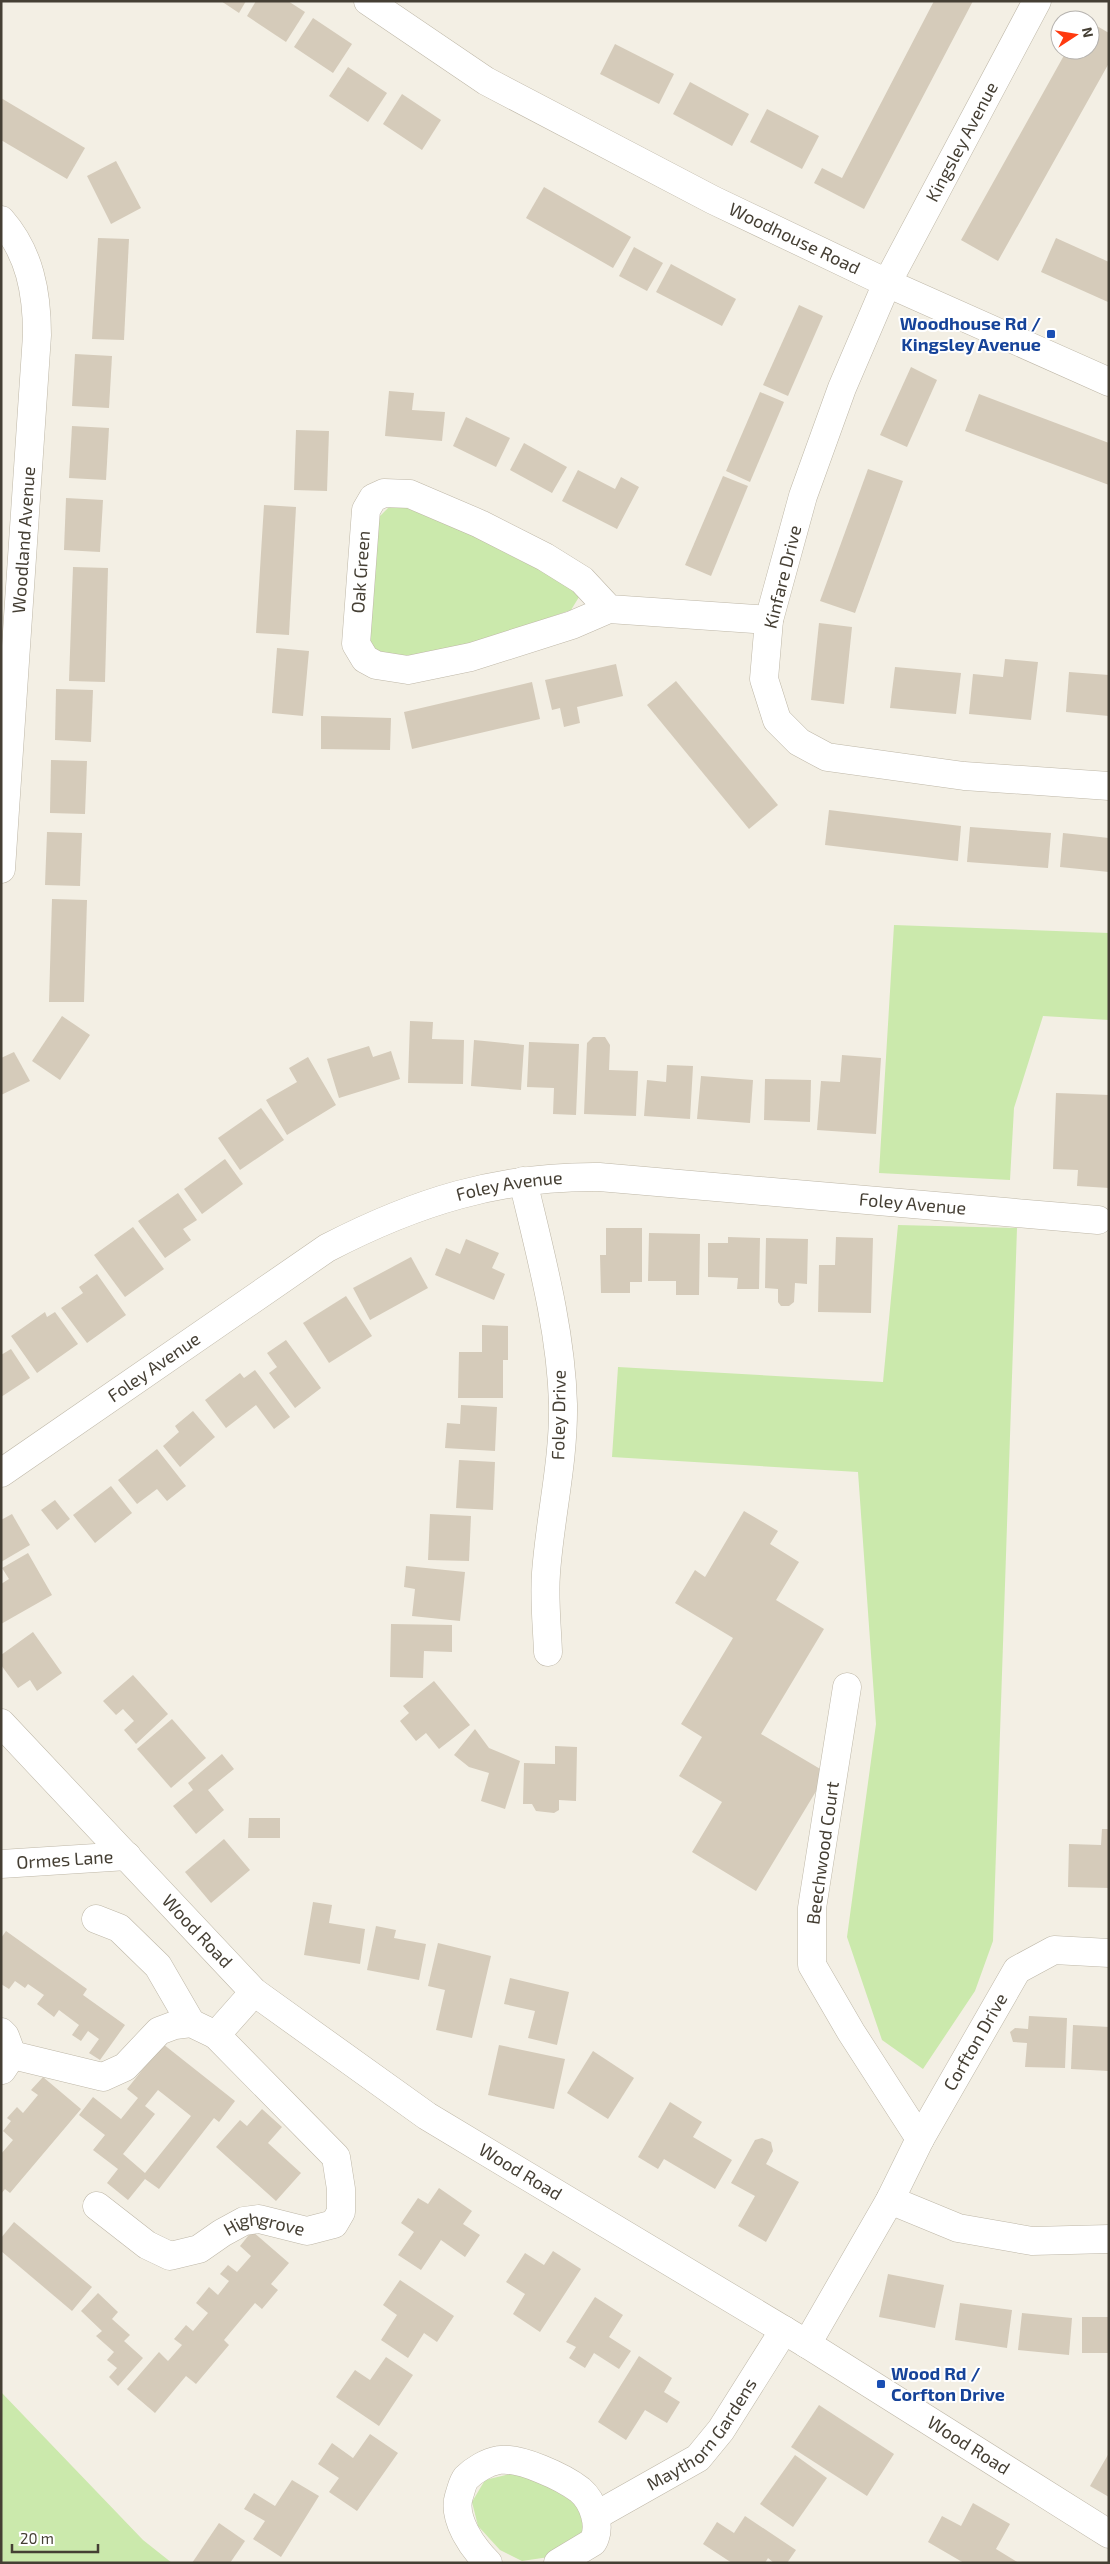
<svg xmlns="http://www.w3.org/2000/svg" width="1110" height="2564" viewBox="0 0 1110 2564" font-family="'Exo 2',sans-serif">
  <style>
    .green { fill: #cbe9ac }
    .building { fill: #d5cbba; fill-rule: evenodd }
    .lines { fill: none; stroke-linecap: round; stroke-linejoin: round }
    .minor-casing { stroke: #beb7a7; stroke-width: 29 }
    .tertiary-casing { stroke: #beb7a7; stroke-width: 29 }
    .minor { stroke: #fff; stroke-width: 28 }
    .tertiary { stroke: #fff; stroke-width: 28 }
    .transit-dot { fill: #1a4fb4; stroke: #fff; stroke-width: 2 }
    .labels { text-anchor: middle; stroke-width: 4; stroke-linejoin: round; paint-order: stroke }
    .street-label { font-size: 18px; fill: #453f34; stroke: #fff }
    .transit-label { font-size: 18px; font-weight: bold; fill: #164399; stroke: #fff; text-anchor: end }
  </style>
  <rect width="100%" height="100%" fill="#f3efe4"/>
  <g class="green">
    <path d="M405 506 430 515 573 585 579 597 571 610 441 655 390 660 372 652 369 629 373 606 377 519 389 507Z"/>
    <path d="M894 925 1109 933V1020L1043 1016 1014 1108 1010 1180 879 1173Z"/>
    <path d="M898 1225 1017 1228 993 1941 975 1991 923 2069 882 2040 847 1937 876 1724 858 1472 612 1457 618 1367 883 1382Z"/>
    <path d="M1 2392 143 2540 172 2563H1Z"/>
    <path d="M514 2473 538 2480 581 2507 585 2531 549 2557 522 2561 500 2550 478 2526 472 2502 485 2480Z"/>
  </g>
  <g class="building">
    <path d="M221 1H246L239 13Z"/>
    <path d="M256 1H288L305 12 286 42 247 16Z"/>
    <path d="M934 1H973L864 209 814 183 822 168 842 178Z"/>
    <path d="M313 18 352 44 333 73 294 47Z"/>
    <path d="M1090 22 1109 33V63L998 261 961 240 1067 50H1090Z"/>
    <path d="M615 44 674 74 659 104 600 74Z"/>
    <path d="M348 67 387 93 368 122 329 96Z"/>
    <path d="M690 82 749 114 732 146 673 114Z"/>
    <path d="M402 94 441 120 422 150 383 124Z"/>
    <path d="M1 98 85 148 67 179 1 140Z"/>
    <path d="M767 109 819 136 802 169 750 142Z"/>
    <path d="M116 161 141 208 111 224 87 176Z"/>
    <path d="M544 187 631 237 613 268 526 218Z"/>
    <path d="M98 238 129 239 124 340 92 339Z"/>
    <path d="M1056 238 1109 262 1108 302 1041 272Z"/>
    <path d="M634 247 663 263 647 291 619 276Z"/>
    <path d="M671 264 736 299 722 326 656 292Z"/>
    <path d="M799 305 823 316 788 396 763 385Z"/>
    <path d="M75 354 112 356 109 408 72 406Z"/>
    <path d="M911 367 937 380 907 447 880 435Z"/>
    <path d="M389 391 414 393 412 410 445 412 442 441 385 436Z"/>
    <path d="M760 392 784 402 750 482 726 471Z"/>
    <path d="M979 394 1109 443V485L965 431Z"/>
    <path d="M466 417 510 438 496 467 453 446Z"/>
    <path d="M72 426 109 428 106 480 69 478Z"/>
    <path d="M296 430 329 431 327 491 294 490Z"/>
    <path d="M524 443 567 467 552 493 510 470Z"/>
    <path d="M868 469 903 481 855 613 820 601Z"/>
    <path d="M578 470 615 489 621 477 639 487 617 529 562 501Z"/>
    <path d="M723 476 748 486 711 576 685 565Z"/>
    <path d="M66 498 103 500 100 552 64 550Z"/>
    <path d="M264 505 296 507 289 635 256 633Z"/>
    <path d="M73 567 108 568 105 682 69 681Z"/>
    <path d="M819 623 852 627 844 704 811 700Z"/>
    <path d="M277 648 309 651 303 716 272 713Z"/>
    <path d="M1005 659 1038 662 1031 720 969 714 973 674 1003 677Z"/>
    <path d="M616 664 623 696 577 707 580 723 564 727 560 708 552 710 545 680Z"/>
    <path d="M895 667 961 673 956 714 890 708Z"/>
    <path d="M1069 672 1109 675V716L1066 712Z"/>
    <path d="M676 681 778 805 749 829 647 705Z"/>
    <path d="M532 682 540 719 412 749 404 712Z"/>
    <path d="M56 689 93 690 91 742 55 740Z"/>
    <path d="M321 716 391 718 390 750 321 749Z"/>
    <path d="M51 760 87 761 85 814 50 813Z"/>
    <path d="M829 810 961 826 958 861 825 845Z"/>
    <path d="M970 827 1051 833 1048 868 967 862Z"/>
    <path d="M47 832 82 833 80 886 45 885Z"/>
    <path d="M1063 833 1109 838V872L1060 867Z"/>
    <path d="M52 899 87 900 84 1002H49Z"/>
    <path d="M62 1016 90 1035 60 1080 32 1061Z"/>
    <path d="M410 1021 433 1022 432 1039 464 1040 463 1084 408 1083Z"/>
    <path d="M593 1037H605L610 1045 609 1070 638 1071 636 1116 584 1114 587 1043Z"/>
    <path d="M474 1040 524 1045 521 1090 471 1086Z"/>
    <path d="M529 1042 579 1044 576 1115 553 1114 554 1088 527 1087Z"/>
    <path d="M369 1046 373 1057 391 1051 400 1079 339 1098 327 1059Z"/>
    <path d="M14 1052 30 1081 1 1095V1058Z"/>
    <path d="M842 1055 881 1058 876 1134 817 1130 821 1081 840 1082Z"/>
    <path d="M308 1057 336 1105 287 1135 266 1100 297 1082 289 1068Z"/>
    <path d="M667 1065 693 1066 690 1119 644 1116 647 1080 666 1082Z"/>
    <path d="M701 1076 753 1080 750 1123 697 1119Z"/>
    <path d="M765 1079 811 1080 810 1122 764 1120Z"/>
    <path d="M1056 1093 1109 1095V1188L1077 1186 1078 1170 1053 1169Z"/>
    <path d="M261 1108 284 1140 240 1170 218 1138Z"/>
    <path d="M225 1159 243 1184 202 1214 184 1189Z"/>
    <path d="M178 1193 197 1220 183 1229 191 1240 165 1258 138 1221Z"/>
    <path d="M133 1227 164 1269 125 1297 94 1255Z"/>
    <path d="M606 1228H642V1282H630V1293H601L600 1255H606Z"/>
    <path d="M649 1233 700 1234 699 1295H676V1281H648Z"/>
    <path d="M728 1237 760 1238 759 1289H737L738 1278 708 1277V1243H728Z"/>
    <path d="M836 1237 873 1238 871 1313 818 1312 819 1265H835Z"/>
    <path d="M766 1238 808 1239 807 1284 795 1283 794 1302 789 1306H781L778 1302V1289L765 1288Z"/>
    <path d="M466 1239 499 1253 492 1268 505 1274 494 1300 435 1275 446 1248 460 1254Z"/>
    <path d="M411 1257 428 1288 370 1320 353 1288Z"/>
    <path d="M97 1274 126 1315 87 1343 61 1308 83 1293 79 1287Z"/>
    <path d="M346 1296 372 1336 329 1363 303 1323Z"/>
    <path d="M45 1312 47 1317 55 1312 78 1344 37 1373 11 1336Z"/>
    <path d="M482 1325 508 1326V1360H503V1398H458L459 1352H482Z"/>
    <path d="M286 1340 321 1388 295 1408 269 1373 277 1367 267 1353Z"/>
    <path d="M11 1349 30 1378 1 1397V1355Z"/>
    <path d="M255 1370 290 1417 274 1429 256 1405 226 1428 205 1400 240 1373 244 1378Z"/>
    <path d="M461 1405 497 1407 495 1451 445 1448 447 1423 460 1424Z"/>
    <path d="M193 1411 215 1437 180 1467 163 1446 179 1432 175 1426Z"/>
    <path d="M157 1449 186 1486 167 1501 157 1489 137 1504 118 1480Z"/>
    <path d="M459 1460 495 1462 493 1510 456 1508Z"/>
    <path d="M111 1486 132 1513 95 1543 73 1515Z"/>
    <path d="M55 1500 70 1519 57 1530 41 1510Z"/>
    <path d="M744 1511 778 1531 770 1544 799 1562 776 1600 824 1629 761 1734 827 1773 756 1891 692 1852 722 1802 679 1776 702 1737 681 1724 733 1638 675 1603 695 1570 705 1577Z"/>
    <path d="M12 1514 30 1545 1 1562V1520Z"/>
    <path d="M430 1514 471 1516 469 1561 428 1560Z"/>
    <path d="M28 1553 52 1595 1 1624V1584L9 1579 2 1568Z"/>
    <path d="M406 1566 465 1572 460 1621 412 1616 415 1589 404 1587Z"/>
    <path d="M391 1624 452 1625V1652L424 1651 423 1678 390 1677Z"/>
    <path d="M33 1632 62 1673 37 1691 30 1680 18 1688 1 1665V1655Z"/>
    <path d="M133 1675 168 1714 136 1744 124 1730 134 1721 123 1709 116 1715 103 1701Z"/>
    <path d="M434 1681 470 1725 439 1749 426 1733 416 1741 400 1721 409 1713 403 1706Z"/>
    <path d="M172 1719 206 1758 171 1788 137 1749Z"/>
    <path d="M475 1729 489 1748 520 1761 505 1809 481 1801 489 1773 469 1767 454 1755Z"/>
    <path d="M555 1746 577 1747 576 1801 559 1800V1810L554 1813 536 1811 532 1804H523L524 1763 555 1764Z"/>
    <path d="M222 1754 234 1769 208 1790 224 1810 196 1834 173 1806 193 1790 188 1783Z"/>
    <path d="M249 1818H280V1838H248Z"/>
    <path d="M1102 1829H1109V1888L1068 1887 1069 1844 1101 1845Z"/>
    <path d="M224 1839 250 1870 211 1903 185 1872Z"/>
    <path d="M313 1902 332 1905 329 1923 365 1929 360 1964 304 1955Z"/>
    <path d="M376 1926 396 1930 394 1938 426 1944 419 1980 367 1970Z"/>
    <path d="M6 1931 87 1989 83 1995 125 2025 100 2060 89 2053 99 2039 88 2031 81 2041 72 2035 79 2025 59 2010 54 2017 37 2004 44 1995 28 1984 25 1988 15 1981 9 1989 1 1984V1938Z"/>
    <path d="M438 1943 491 1956 472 2038 436 2030 445 1990 428 1986Z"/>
    <path d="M510 1978 569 1992 557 2045 528 2038 535 2011 504 2004Z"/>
    <path d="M1029 2016 1067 2018 1065 2068 1025 2067 1027 2043 1013 2042 1010 2032 1015 2028 1028 2029Z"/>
    <path d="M1073 2025 1109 2027V2071L1071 2069Z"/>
    <path d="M163 2044 235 2101 219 2122 214 2118 159 2189 145 2179 128 2200 107 2183 118 2169 93 2150 105 2135 79 2115 93 2097 121 2119 138 2098 127 2089ZM158 2090 191 2116 145 2173 123 2154 155 2114 145 2106Z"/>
    <path d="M499 2045 565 2059 554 2109 488 2095Z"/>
    <path d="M593 2051 634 2078 608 2119 567 2093Z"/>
    <path d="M43 2077 81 2109 10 2193 5 2189 1 2194V2154L13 2140 3 2131 11 2121 7 2118 17 2107 23 2113 38 2095 31 2090Z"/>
    <path d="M670 2102 702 2122 693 2137 732 2160 715 2189 664 2159 658 2169 638 2157Z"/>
    <path d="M262 2109 282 2127 268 2143 301 2173 276 2201 216 2147 240 2120 247 2126Z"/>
    <path d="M762 2138 771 2142 773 2151 766 2164 799 2182 766 2242 738 2226 755 2196 731 2183 755 2140Z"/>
    <path d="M439 2188 472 2211 463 2224 480 2235 465 2257 441 2240 421 2270 398 2255 414 2232 401 2223 418 2198 428 2204Z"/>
    <path d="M14 2222 92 2287 72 2311 1 2251V2238Z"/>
    <path d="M252 2231 289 2263 271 2284 278 2290 262 2309 255 2303 224 2340 229 2345 196 2384 186 2376 155 2413 127 2389 159 2352 168 2361 182 2345 174 2339 186 2325 193 2331 208 2313 196 2303 209 2287 218 2295 229 2281 220 2274 228 2265 237 2272 251 2256 240 2246Z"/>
    <path d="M553 2251 581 2269 540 2332 513 2314 525 2294 506 2282 525 2253 544 2265Z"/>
    <path d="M888 2274 944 2285 935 2328 879 2317Z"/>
    <path d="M400 2280 454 2316 437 2342 424 2333 408 2358 381 2340 397 2315 383 2305Z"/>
    <path d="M98 2293 118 2312 112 2319 130 2335 124 2341 143 2358 118 2386 109 2377 117 2368 107 2360 114 2352 96 2336 102 2331 81 2311Z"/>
    <path d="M595 2297 623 2315 609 2337 631 2351 619 2369 594 2353 585 2368 569 2358 576 2347 566 2342Z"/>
    <path d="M960 2303 1012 2310 1007 2348 955 2340Z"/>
    <path d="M1022 2313 1072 2318 1069 2355 1018 2350Z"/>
    <rect x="1082" y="2317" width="27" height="36"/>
    <path d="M639 2356 672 2378 664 2392 680 2402 667 2423 645 2410 626 2440 598 2422Z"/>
    <path d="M386 2357 413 2375 379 2426 336 2397 355 2370 370 2380Z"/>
    <path d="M819 2405 894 2454 867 2496 791 2447Z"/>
    <path d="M370 2434 398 2453 357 2511 329 2492 339 2478 318 2464 332 2443 353 2458Z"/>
    <path d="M1109 2453V2497L1090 2486Z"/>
    <path d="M795 2455 827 2478 793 2527 760 2504Z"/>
    <path d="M292 2480 319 2496 281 2557 253 2539 265 2521 244 2509 254 2493 275 2506Z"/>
    <path d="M973 2503 1010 2524 996 2549 1019 2563H964L928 2542 942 2516 961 2526Z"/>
    <path d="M745 2516 796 2550 787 2563H774L768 2558 765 2563H732L703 2544 717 2522 734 2533Z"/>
    <path d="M219 2523 245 2541 230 2563H192Z"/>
  </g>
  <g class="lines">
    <g class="minor-casing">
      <g id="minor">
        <path id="s1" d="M368 1 486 81 713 200 887 283 1109 382"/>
        <path d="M1037 1 887 283 842 388 803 496 769 620 764 679 777 720 799 742 827 757 964 776 1109 786"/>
        <path d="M1 220C30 253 37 293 37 335L1 869"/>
        <path d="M609 609 582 580 545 557 480 524 410 494 384 493 373 498 366 510 356 644 365 659 376 665 408 670 471 657 572 625 609 609 769 620"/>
        <path d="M523 1181C540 1253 561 1329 563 1404 564 1461 550 1517 546 1573 544 1599 547 1626 548 1652"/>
        <path id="s2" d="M1 1473 327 1248C416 1202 498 1176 599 1177L1098 1220"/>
        <path d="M847 1687 812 1908V1965L851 2032 920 2139"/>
        <path id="s3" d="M1 1864 127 1856"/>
        <path d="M96 1919 119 1928 158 1966 191 2023"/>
        <path d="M1 2032 5 2036 12 2055 2 2070"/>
        <path d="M12 2055 103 2077 125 2067 159 2031 175 2025 191 2023 216 2035 254 1992"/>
        <path d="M890 2200 958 2228 1032 2241 1109 2239"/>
        <path id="s4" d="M97 2206 147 2245 170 2256 199 2249 222 2233 244 2221 259 2219 307 2231 334 2224 341 2212V2189L336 2157 216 2035"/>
        <path id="s5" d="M807 2344 890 2200 920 2139 1017 1970 1054 1950 1109 1953"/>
        <path id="s6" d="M597 2515 698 2458 721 2430 784 2330"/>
        <path d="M488 2563C472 2547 452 2518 459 2496 461 2491 462 2483 466 2478 474 2470 487 2462 499 2460 520 2457 563 2477 580 2490 593 2501 602 2526 593 2542L558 2563"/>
      </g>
    </g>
    <g class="tertiary-casing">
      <g id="tertiary">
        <path id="s7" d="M1 1723 254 1992 427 2116 807 2344 1109 2534"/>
      </g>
    </g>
    <use href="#minor" class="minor"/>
    <use href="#tertiary" class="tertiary"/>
  </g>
  <g class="transit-dot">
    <rect x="1046" y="329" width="10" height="10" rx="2.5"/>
    <rect x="876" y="2379" width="10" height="10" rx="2.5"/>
  </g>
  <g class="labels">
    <g class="street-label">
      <text transform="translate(962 142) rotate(-62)" y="6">Kingsley Avenue</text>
      <text dy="6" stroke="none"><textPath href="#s1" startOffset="489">Woodhouse Road</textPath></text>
      <text transform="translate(24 540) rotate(-86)" y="6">Woodland Avenue</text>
      <text transform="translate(361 572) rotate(-86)" y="6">Oak Green</text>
      <text transform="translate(783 577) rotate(-76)" y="6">Kinfare Drive</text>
      <text dy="6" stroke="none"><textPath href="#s2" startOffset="590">Foley Avenue</textPath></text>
      <text dy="6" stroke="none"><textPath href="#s2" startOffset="995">Foley Avenue</textPath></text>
      <text dy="6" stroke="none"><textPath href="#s2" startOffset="186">Foley Avenue</textPath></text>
      <text transform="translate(559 1415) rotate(-89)" y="6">Foley Drive</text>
      <text transform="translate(823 1853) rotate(-82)" y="6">Beechwood Court</text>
      <text dy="6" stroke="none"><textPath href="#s3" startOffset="64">Ormes Lane</textPath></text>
      <text dy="6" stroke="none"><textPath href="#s7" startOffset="286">Wood Road</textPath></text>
      <text dy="6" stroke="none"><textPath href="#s5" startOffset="346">Corfton Drive</textPath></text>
      <text dy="6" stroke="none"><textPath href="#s7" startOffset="691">Wood Road</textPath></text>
      <text dy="6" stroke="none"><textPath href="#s4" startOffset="192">Highgrove</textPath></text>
      <text dy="6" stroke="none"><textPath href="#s6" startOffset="135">Maythorn Gardens</textPath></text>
      <text dy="6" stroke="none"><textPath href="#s7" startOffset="1216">Wood Road</textPath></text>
    </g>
    <g class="transit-label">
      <text x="1041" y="330">Woodhouse Rd /<tspan x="1041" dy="21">Kingsley Avenue</tspan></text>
      <text x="891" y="2380" text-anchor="start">Wood Rd /<tspan x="891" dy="21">Corfton Drive</tspan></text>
    </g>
  </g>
  <rect width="1110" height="2564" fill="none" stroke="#453f34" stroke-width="5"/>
  <g transform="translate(1075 35) rotate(78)"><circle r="24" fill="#ffffff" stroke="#b5b2ae"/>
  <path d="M0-4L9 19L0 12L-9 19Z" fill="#ff3a0f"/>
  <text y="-8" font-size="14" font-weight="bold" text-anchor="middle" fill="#453f34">N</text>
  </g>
  <path d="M12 2544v8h86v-8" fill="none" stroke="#453f34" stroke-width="2.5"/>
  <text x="20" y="2544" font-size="15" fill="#453f34" stroke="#ffffff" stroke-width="4" paint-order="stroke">20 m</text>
</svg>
